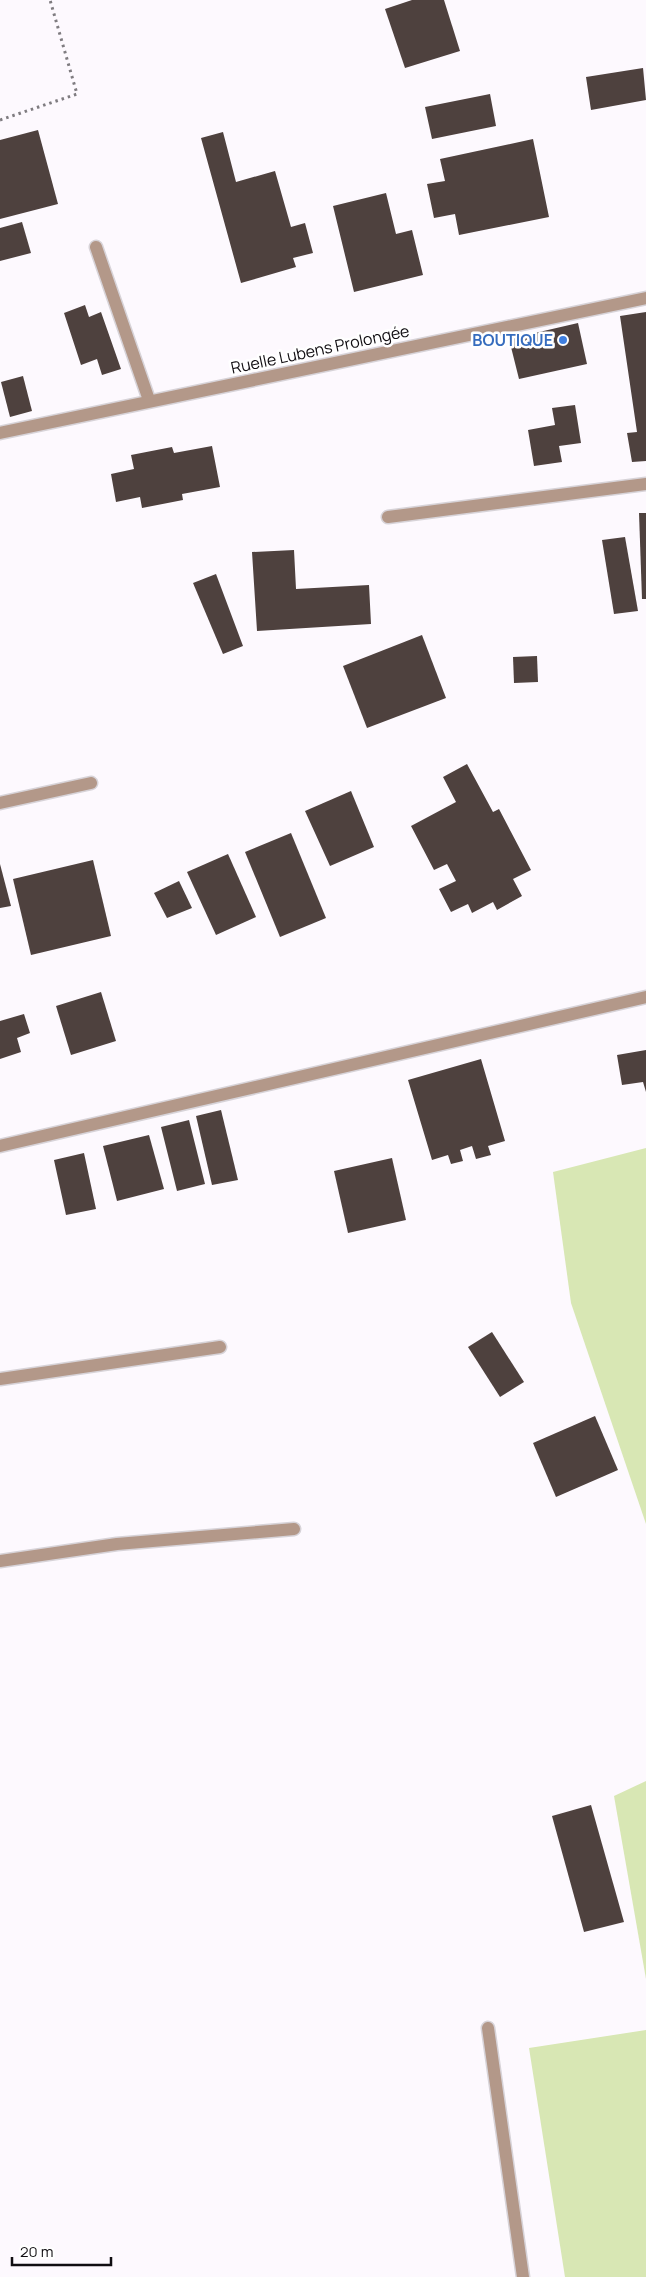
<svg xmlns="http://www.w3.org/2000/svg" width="646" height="2277" viewBox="0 0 646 2277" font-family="Manrope,sans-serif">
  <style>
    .green { fill: #d8e7b4 }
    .building { fill: #4e413e }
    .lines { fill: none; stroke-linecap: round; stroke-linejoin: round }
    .lane-casing { stroke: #d7d3d8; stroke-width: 15 }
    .street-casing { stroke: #d7d3d8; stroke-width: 15 }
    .path { stroke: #7f7c80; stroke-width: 3; stroke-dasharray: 2.5 4; stroke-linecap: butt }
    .lane { stroke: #b39889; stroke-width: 12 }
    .street { stroke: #b39889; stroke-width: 12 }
    .shop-dot { fill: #3f7fe0; stroke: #fff; stroke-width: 2 }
    .labels { text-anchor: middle; stroke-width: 5; stroke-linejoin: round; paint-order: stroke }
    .shop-label { font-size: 16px; font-weight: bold; fill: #366cbe; stroke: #fff; text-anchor: end }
    .street-label { font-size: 16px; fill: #100d11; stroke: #fff }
  </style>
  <rect width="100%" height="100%" fill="#fdf9fe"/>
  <g class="green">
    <path d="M646 1148V1524L571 1303 553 1172Z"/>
    <path d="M646 1781V1979L614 1796Z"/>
    <path d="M646 2030V2277H565L529 2048Z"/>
  </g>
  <g class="building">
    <path d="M412 0H444L460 51 405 68 385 9Z"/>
    <path d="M643 68 646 100 591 110 586 77Z"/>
    <path d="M490 94 496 126 432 139 425 107Z"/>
    <path d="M38 130 58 204 0 219V140Z"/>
    <path d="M223 132 236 182 275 171 291 227 305 223 313 253 293 258 296 267 241 283 201 138Z"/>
    <path d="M533 139 549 217 459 235 455 214 434 218 427 184 445 181 440 159Z"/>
    <path d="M386 193 396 234 412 230 423 275 354 292 333 206Z"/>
    <path d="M22 222 31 253 0 261V228Z"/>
    <path d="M85 305 89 317 101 312 121 369 102 375 97 359 81 365 64 313Z"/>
    <path d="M646 312V461L632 462 627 433 637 432 620 316Z"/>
    <path d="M578 323 587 364 519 379 509 339Z"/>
    <path d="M23 376 32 411 10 417 1 382Z"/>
    <path d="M575 405 581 443 559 446 562 462 534 466 528 430 555 425 552 408Z"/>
    <path d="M212 446 220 487 182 494 183 500 142 508 140 497 116 502 111 474 134 469 131 455 172 447 174 453Z"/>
    <path d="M639 513H646V599H642Z"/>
    <path d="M625 537 638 611 614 614 602 540Z"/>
    <path d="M294 550 296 589 369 585 371 624 257 631 252 552Z"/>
    <path d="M216 574 243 646 223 654 193 583Z"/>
    <path d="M422 635 446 698 367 728 343 666Z"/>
    <path d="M537 656 538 682 514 683 513 657Z"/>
    <path d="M467 764 493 812 499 809 531 870 513 879 522 896 497 910 493 902 472 913 468 904 451 912 439 889 456 881 447 864 434 870 411 826 456 802 443 777Z"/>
    <path d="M351 791 374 847 330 866 305 811Z"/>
    <path d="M291 833 326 918 280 937 245 852Z"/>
    <path d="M228 854 256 917 216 935 187 872Z"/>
    <path d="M93 860 111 936 31 955 13 879Z"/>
    <path d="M0 864 11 906 0 908Z"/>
    <path d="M179 881 192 908 167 918 154 893Z"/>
    <path d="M101 992 116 1041 71 1055 56 1006Z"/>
    <path d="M24 1014 30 1033 17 1038 21 1052 0 1059V1021Z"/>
    <path d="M646 1050V1092L643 1082 622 1085 617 1055Z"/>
    <path d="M481 1059 505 1141 488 1146 491 1155 476 1159 472 1146 460 1150 463 1161 451 1164 448 1155 432 1160 408 1080Z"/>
    <path d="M221 1110 238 1180 212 1185 196 1116Z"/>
    <path d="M189 1120 205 1184 177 1191 161 1127Z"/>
    <path d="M149 1135 164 1189 117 1201 103 1146Z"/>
    <path d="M84 1153 96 1209 66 1215 54 1160Z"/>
    <path d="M392 1158 406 1220 348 1233 334 1171Z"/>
    <path d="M492 1332 524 1382 500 1397 468 1347Z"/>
    <path d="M595 1416 618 1470 556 1497 533 1443Z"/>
    <path d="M591 1805 624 1922 584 1932 552 1816Z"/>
  </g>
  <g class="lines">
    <g class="lane-casing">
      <g id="lane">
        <path d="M96 247 149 400"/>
        <path d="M488 2028 523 2277"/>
      </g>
    </g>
    <g class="street-casing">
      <g id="street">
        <path d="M0 433 646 298"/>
        <path d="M388 517 646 484"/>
        <path d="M0 803 91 783"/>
        <path d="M0 1146 646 997"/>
        <path d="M0 1379 220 1347"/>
        <path d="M0 1561 117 1544 294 1529"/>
      </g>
    </g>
    <path class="path" d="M0 120 77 94 50 0"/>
    <use href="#lane" class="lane"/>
    <use href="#street" class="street"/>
  </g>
  <circle class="shop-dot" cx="563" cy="340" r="5"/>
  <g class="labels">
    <g class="shop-label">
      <text x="553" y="346">BOUTIQUE</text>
    </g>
    <g class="street-label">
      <text transform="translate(320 349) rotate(-12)" y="6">Ruelle Lubens Prolongée</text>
    </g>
  </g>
  <path d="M12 2257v8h99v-8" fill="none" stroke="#100d11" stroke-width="2.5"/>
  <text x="20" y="2257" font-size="15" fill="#100d11" stroke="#ffffff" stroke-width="4" paint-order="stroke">20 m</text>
</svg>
